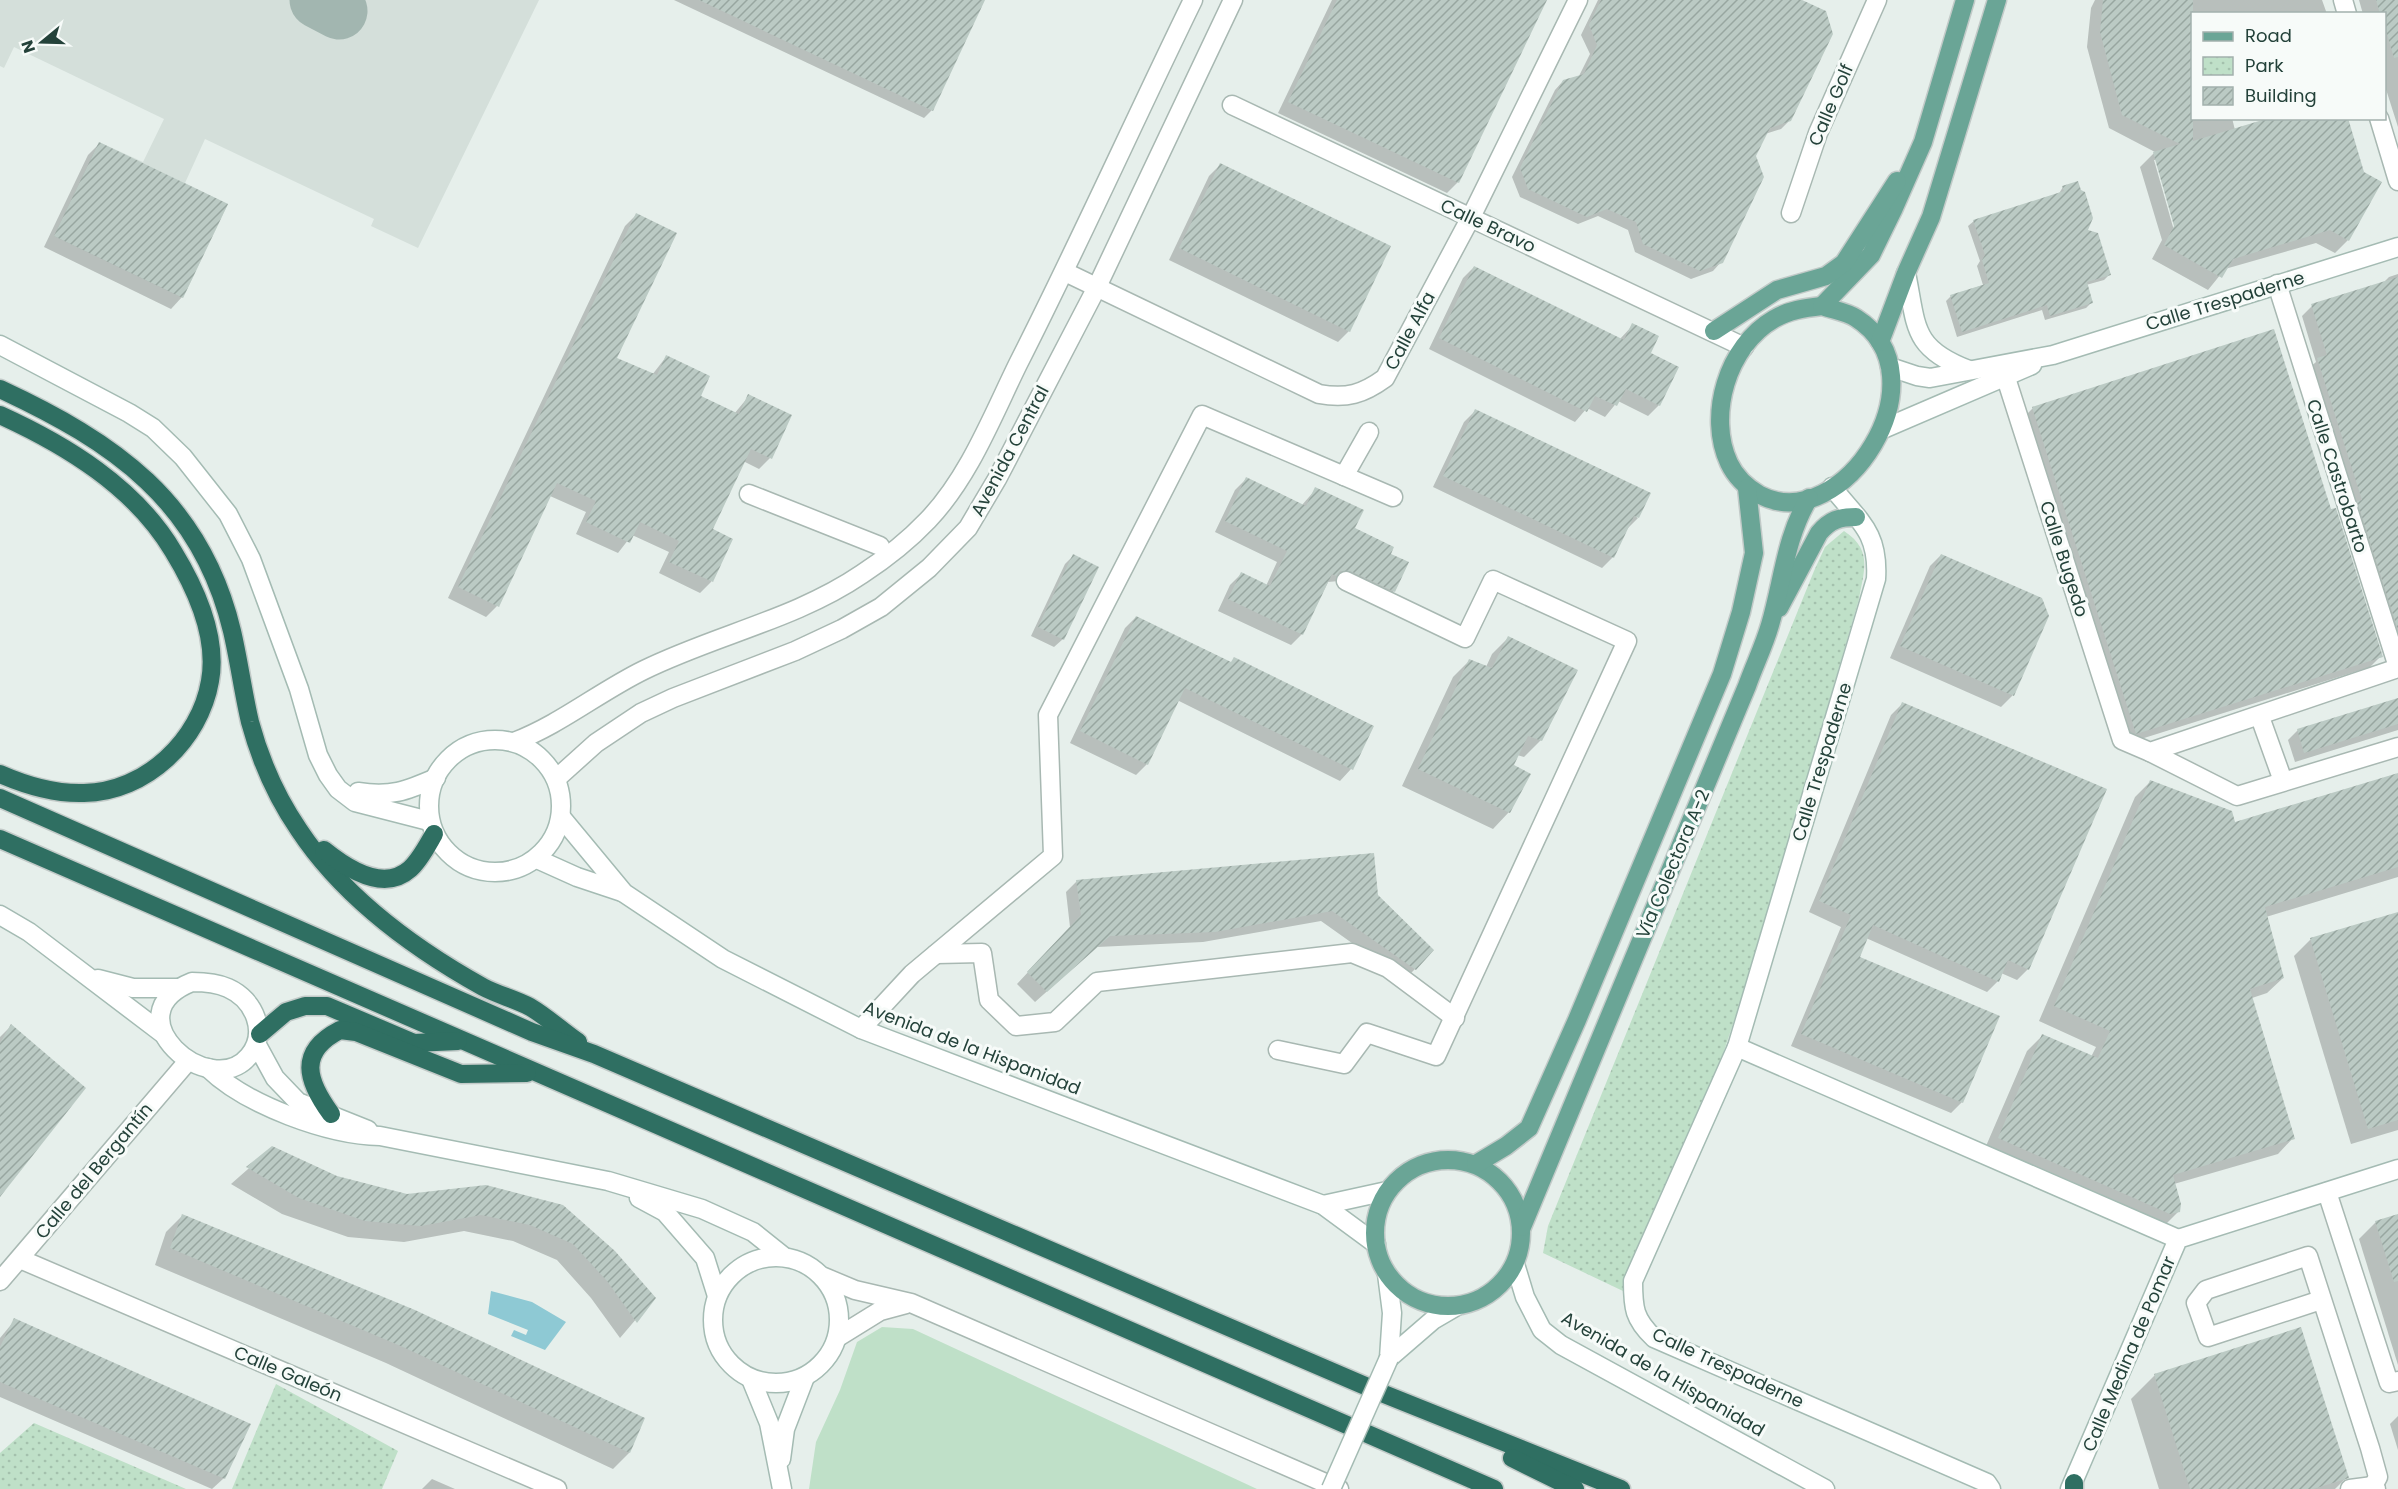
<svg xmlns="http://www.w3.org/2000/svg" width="2398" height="1489" viewBox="0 0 2398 1489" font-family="Poppins,sans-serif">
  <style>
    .built { fill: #d4dfda }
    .grass { fill: #bfe0c8 }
    .park { fill: url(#park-dots) }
    .water { fill: #8ec9d4 }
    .shadow { fill: #0003; fill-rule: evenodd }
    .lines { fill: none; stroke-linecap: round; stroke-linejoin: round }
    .taxiway { stroke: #a2b6b0; stroke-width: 57 }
    .building { fill: url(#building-hatch) }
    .street-casing { stroke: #a8b8b2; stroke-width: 21 }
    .secondary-casing { stroke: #a4bbb3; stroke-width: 21 }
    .primary-casing { stroke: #c2cac8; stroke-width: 21 }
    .highway-casing { stroke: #c2cac8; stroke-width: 21 }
    .street { stroke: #fff; stroke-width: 18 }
    .secondary { stroke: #fff; stroke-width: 18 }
    .primary { stroke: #6aa596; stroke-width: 18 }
    .highway { stroke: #2f6f62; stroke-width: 18 }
    .secondary-bridge-casing { stroke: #a4bbb3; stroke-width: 21; stroke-linecap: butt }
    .secondary-bridge { stroke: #fff; stroke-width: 18 }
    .labels { text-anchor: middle; stroke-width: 6; stroke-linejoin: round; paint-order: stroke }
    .street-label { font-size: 18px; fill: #24423a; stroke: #f7fbf9 }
  </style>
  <defs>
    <pattern id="park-dots" width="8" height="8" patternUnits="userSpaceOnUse" patternTransform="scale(1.5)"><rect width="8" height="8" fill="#bfe0c8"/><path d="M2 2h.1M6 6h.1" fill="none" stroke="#a4c1ad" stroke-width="1.8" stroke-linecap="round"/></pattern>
    <pattern id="building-hatch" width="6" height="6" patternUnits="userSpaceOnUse" patternTransform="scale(1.5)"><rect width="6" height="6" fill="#bbcac4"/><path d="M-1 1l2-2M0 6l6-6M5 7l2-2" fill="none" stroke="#98a6a0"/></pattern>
  </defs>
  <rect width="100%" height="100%" fill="#e6efeb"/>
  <path class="built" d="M0 0H539L418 248 371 226 374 219 205 139 185 183 228 204 183 298 54 236 99 142 143 162 164 119 14 47 4 68 0 66Z"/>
  <path class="grass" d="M882 1327 913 1329 1257 1489H809L816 1442 840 1390 857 1342Z"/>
  <g class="park">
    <path d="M1844 531C1873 550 1864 570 1859 599L1750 973 1723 1054 1628 1269 1623 1291 1543 1253 1548 1226 1814 571 1825 547Z"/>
    <path d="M276 1384 398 1451 382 1489H232Z"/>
    <path d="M34 1423 186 1489H0V1453Z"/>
  </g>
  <path class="water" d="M491 1291 532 1302 566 1322 545 1350 511 1336 514 1330 526 1335 528 1330 488 1314Z"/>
  <g class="shadow">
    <path d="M674 0H984L932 110 924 118Z"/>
    <path d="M1332 0H1545L1458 182 1447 193 1278 113Z"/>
    <path d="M1598 0H1799L1790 120 1781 129 1765 134 1755 156 1721 262 1713 271 1691 279 1635 252 1628 230 1598 216 1578 224 1520 197 1512 177 1555 90 1563 81 1579 76 1590 54 1581 35Z"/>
    <path d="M2095 0H2322L2327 14H2192V118H2232L2235 130 2348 240 2335 253 2316 243 2225 269 2208 290 2152 259 2162 240 2140 167 2155 152 2109 128 2087 47 2091 8ZM2154 160H2157L2178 233 2175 234Z"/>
    <path d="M2359 0H2398V127L2384 83V14H2363Z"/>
    <path d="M100 143 182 297 171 309 44 247 88 155Z"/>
    <path d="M1220 165 1349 331 1338 342 1169 260 1209 176Z"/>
    <path d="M2063 187 2110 274 2104 280 2086 285 2091 303 2086 308 2045 320 2042 310 1957 337 1946 301 1951 296 1983 285 1977 266 1980 261 1968 226 1974 221 2058 195Z"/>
    <path d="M636 215 615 358 652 375 666 357 699 396 734 414 749 396 770 458 759 469 743 461 711 530 731 539 711 582 700 593 659 573 669 552 632 535 618 553 576 534 586 512 550 496 497 606 486 617 448 598 625 226Z"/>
    <path d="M1474 267 1620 339 1633 325 1648 354 1659 405 1648 416 1618 401 1605 417 1587 408 1575 422 1429 349 1463 278Z"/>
    <path d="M2398 274V658L2308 369 2316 362 2302 316 2312 306 2383 283 2389 277Z"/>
    <path d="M2033 408 2330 511 2381 656 2370 667 2125 744 2022 419Z"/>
    <path d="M1475 411 1638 518 1627 529 1613 557 1602 568 1433 487 1464 422Z"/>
    <path d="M1246 479 1302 505 1316 489 1353 529 1389 554 1394 591 1383 602 1339 581 1328 582 1302 634 1291 645 1218 611 1230 585 1241 574 1266 586 1277 562 1215 532 1235 490Z"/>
    <path d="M1941 555 2047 616 2012 696 2001 707 1890 658 1930 566Z"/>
    <path d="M1073 556 1063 639 1054 647 1031 636 1065 564Z"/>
    <path d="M1136 617 1230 663 1372 727 1351 769 1340 781 1177 700 1147 764 1136 775 1070 743 1125 628Z"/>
    <path d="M1508 638 1541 740 1524 757 1517 755 1512 766 1509 812 1493 829 1402 786 1453 677 1470 660 1486 667 1492 654Z"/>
    <path d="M2398 699V730L2295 762 2288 740 2298 730Z"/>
    <path d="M1902 704 2028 969 2017 980 2001 973 1998 981 1987 992 1866 938 1858 958 1962 1102 1951 1113 1791 1046 1841 927 1809 912 1891 715Z"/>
    <path d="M2398 774V877L2266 917 2283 978 2267 993 2252 998 2293 1138 2278 1154 2174 1184 2179 1211 2163 1227 1983 1153 2027 1051 2042 1036 2091 1057 2096 1047 2039 1021 2135 797 2150 782 2234 824Z"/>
    <path d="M1077 881 1377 896 1415 969 1404 980 1321 921 1203 942 1097 947 1035 1002 1017 984 1070 927 1066 892Z"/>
    <path d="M2398 913V1130L2351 1144 2294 956 2310 940Z"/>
    <path d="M11 1026 0 1195V1037Z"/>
    <path d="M272 1148 336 1177 407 1196 562 1206 654 1298 620 1338 591 1298 557 1260 513 1241 464 1231 404 1242 348 1237 282 1214 231 1184Z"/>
    <path d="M183 1215 643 1419 629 1453 613 1469 386 1363 155 1265 166 1232Z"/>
    <path d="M2398 1215V1365L2359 1239 2376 1222Z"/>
    <path d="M15 1320 224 1478 212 1489 0 1397V1338Z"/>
    <path d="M2155 1375 2347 1477 2335 1489H2159L2131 1399Z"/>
    <path d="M2398 1416V1450L2390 1424Z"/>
    <path d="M432 1479 455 1489H422Z"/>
  </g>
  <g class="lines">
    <path class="taxiway" d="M318 0 339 11"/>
  </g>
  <g class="building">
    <path d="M699 0H985L933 111Z"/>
    <path d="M1337 0H1547L1459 183 1288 102Z"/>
    <path d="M1601 0H1802L1826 11 1833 34 1791 121 1770 128 1756 156 1764 177 1723 263 1700 271 1643 244 1636 222 1607 209 1587 217 1528 189 1520 168 1563 80 1584 74 1597 45 1589 25Z"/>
    <path d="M2103 0H2193V141L2269 118H2348L2364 172 2382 182 2349 241 2330 230 2233 259 2222 278 2164 245 2174 226 2153 152 2180 144 2122 115 2100 32Z"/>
    <path d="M2376 0H2398V57L2394 58 2385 27V14H2380Z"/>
    <path d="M99 142 228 204 183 298 54 236Z"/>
    <path d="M1220 163 1391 246 1350 332 1179 248Z"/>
    <path d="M2078 181 2081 190 2085 192 2093 218 2088 230 2098 233 2111 275 2087 282 2093 303 2050 316 2047 305 1962 332 1950 295 1989 283 1982 260 1985 255 1973 220 2064 191 2062 186Z"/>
    <path d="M636 213 677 233 617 358 657 375 666 355 710 376 701 396 739 414 748 394 792 415 772 459 751 449 713 529 733 539 713 582 669 562 679 541 640 522 630 543 586 522 596 501 557 483 499 607 458 587Z"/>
    <path d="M1474 266 1624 340 1632 323 1659 336 1651 353 1679 367 1660 406 1626 389 1617 406 1595 396 1587 412 1439 338Z"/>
    <path d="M2398 277V630L2357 501 2362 500 2317 358 2327 355 2311 304Z"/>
    <path d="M2274 329 2331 509 2336 508 2383 657 2136 734 2032 407Z"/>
    <path d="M1475 409 1651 493 1639 518 1634 516 1614 558 1443 476Z"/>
    <path d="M1246 477 1306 506 1315 487 1364 510 1355 528 1394 547 1391 554 1409 562 1395 592 1350 571H1340L1336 576 1332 574 1303 635 1228 599 1241 572 1270 586 1287 551 1225 521Z"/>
    <path d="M1073 554 1099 567 1064 640 1038 627Z"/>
    <path d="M1941 554 2042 598 2049 616 2014 696 1900 646Z"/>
    <path d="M1136 616 1231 662 1234 657 1374 726 1353 770 1185 688 1148 765 1080 731Z"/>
    <path d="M1508 636 1578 670 1542 741 1528 736 1514 765 1531 774 1510 813 1418 769 1469 659 1492 668Z"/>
    <path d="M2398 698V724L2304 753 2297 729Z"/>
    <path d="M1902 702 2107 789 2029 970 2008 960 1999 982 1873 925 1860 957 2000 1016 1963 1103 1801 1034 1851 915 1819 901Z"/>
    <path d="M2398 773V867L2265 907 2284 978 2250 989 2295 1139 2173 1175 2181 1204 2180 1212 2170 1214 1998 1138 2042 1034 2098 1058 2110 1031 2054 1006 2150 780 2232 811 2235 822Z"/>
    <path d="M1374 853 1378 895 1434 950 1416 970 1332 911 1215 932 1110 936 1047 992 1027 972 1081 915 1076 880Z"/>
    <path d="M2398 912V1120L2368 1129 2310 938Z"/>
    <path d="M11 1024 86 1088 0 1197V1043Z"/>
    <path d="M272 1146 337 1176 407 1194 486 1185 563 1205 615 1251 656 1298 637 1323 607 1281 573 1244 530 1225 481 1215 421 1226 365 1221 299 1198 246 1167Z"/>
    <path d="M182 1214 415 1310 645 1418 630 1453 403 1347 170 1248Z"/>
    <path d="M2398 1214V1281L2394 1282 2375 1221Z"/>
    <path d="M14 1318 251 1424 225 1479 0 1382V1347Z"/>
    <path d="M2301 1327 2349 1478 2313 1489H2190L2154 1374Z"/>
  </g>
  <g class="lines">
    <g class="street-casing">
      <g id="street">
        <path d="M2343 0 2347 14"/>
        <path d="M1232 105 1744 347"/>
        <path d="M2379 118 2398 181"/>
        <path d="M1791 213 1818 133 1877 0"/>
        <path d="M1065 272 1319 394C1347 399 1363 394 1385 378L1471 217 1578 0"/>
        <path d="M2277 284 2398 667"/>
        <path d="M2006 378 2122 740 2150 752 2398 668"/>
        <path d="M1344 476 1369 432"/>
        <path d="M749 494 880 546"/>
        <path d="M2260 717 2283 781"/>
        <path d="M514 742C561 724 599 692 644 670 715 635 796 619 862 574 885 559 909 540 928 520 969 477 992 417 1018 364 1079 244 1134 121 1193 0"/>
        <path d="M2150 752 2237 796 2398 747"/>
        <path d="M556 779 596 743 641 713 673 698 795 651 842 629 881 607 929 568 968 528 997 479 1096 289 1233 0"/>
        <path d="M936 954 982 953 989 1000 1016 1026 1055 1022 1097 982 1352 953 1388 968 1455 1018"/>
        <path d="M861 1029 912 974 1053 856 1048 715 1202 415 1393 497"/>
        <path d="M1278 1050 1344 1064 1367 1033 1436 1056 1627 641 1493 580 1465 638 1346 581"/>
        <path d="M2327 1192 2389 1383 2398 1381"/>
        <path d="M20 1259 557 1489"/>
        <path d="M824 1277 855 1290 911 1303 1339 1489"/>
        <path d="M0 1281 188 1061"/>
        <path d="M2321 1300 2208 1337 2196 1303 2206 1290 2308 1256 2370 1448 2378 1477 2373 1486"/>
        <path d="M838 1337 880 1311 906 1304"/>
        <path d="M2350 1489 2373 1486 2376 1489"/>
      </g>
    </g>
    <g class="secondary-casing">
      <g id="secondary">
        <path d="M1906 273C1917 326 1911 348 1969 370"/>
        <path d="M0 345 129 413 153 428 183 457 228 514 251 559 299 689 318 755 328 775 338 789 355 802 429 821"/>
        <path d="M1890 367 1917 376 1930 378 2053 355 2398 247"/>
        <path d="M1883 429 2032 365"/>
        <path d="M1832 487C1859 521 1879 532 1876 579L1737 1047 1633 1281C1633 1308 1634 1319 1654 1338L1987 1483 1991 1489"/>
        <circle cx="495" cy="806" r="66"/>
        <path d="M358 792C391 797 406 791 436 778"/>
        <path d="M561 817 624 893 723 959 861 1029 1323 1205 1376 1244"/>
        <path d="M537 859 577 877 622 892"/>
        <path d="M0 915 29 932 162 1033"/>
        <path d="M98 979 133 988H177"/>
        <path d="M192 982C204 982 217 983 228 988 255 1000 268 1033 249 1056 210 1103 109 1015 192 982Z"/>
        <path d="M257 1045 275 1078 298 1102 368 1130"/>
        <path d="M1737 1047 2178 1239"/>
        <path d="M208 1068C246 1105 328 1135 380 1136L608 1181 702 1209 753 1232 783 1256"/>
        <path d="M639 1198 665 1212 705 1258 717 1296"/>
        <path d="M1323 1205 1387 1191"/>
        <circle cx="776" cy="1320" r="63"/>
        <path d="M1515 1264 1525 1297 1542 1330 1561 1345 1825 1489"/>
        <path d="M1387 1274 1392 1313 1389 1358"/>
        <path d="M1389 1358 1433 1320 1457 1306"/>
        <path d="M751 1379 769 1423 782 1489"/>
        <path d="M781 1459 785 1429 805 1377"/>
        <path d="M2070 1489 2178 1239 2398 1169"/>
      </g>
    </g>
    <g class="primary-casing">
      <g id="primary">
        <path d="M1822 306C1833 310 1847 312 1856 318 1947 376 1843 538 1760 495 1746 487 1736 478 1729 463 1707 416 1727 346 1774 319 1789 310 1805 308 1822 306Z"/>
        <path d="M1822 306 1871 255 1893 210 1923 142 1965 0"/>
        <path d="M1714 331 1777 290 1826 276 1844 263 1897 181"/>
        <path d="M1880 342 1906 273 1931 217 1997 0"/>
        <path d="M1779 608 1819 533C1830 520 1839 517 1856 517"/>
        <circle cx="1448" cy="1233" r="73"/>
        <path d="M1476 1164 1506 1146 1529 1128 1577 1020 1722 674 1741 612 1754 553 1747 488"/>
        <path d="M1522 1227 1747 686C1754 666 1764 646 1770 625 1783 581 1785 538 1809 498"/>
      </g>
    </g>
    <g class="highway-casing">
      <g id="highway">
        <path d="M0 389C114 442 201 501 232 631 239 661 243 692 250 722 260 759 277 798 299 830 344 898 413 948 483 987 498 995 515 999 530 1007 547 1017 562 1031 578 1042"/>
        <path d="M0 415C66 445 135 487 173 551 195 587 218 637 210 681 200 740 146 792 84 793 56 794 25 785 0 774"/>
        <path d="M0 798 532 1032 594 1054 1384 1394 1621 1489"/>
        <path d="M0 839 1494 1489"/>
        <path d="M324 850C345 867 383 893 410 869 420 860 427 846 434 834"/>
        <path d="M260 1034 286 1012 305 1006H327L414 1043 458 1041"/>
        <path d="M331 1114C307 1081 297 1052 340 1030L356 1032 461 1074 527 1073"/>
        <path d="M1512 1458 1575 1489"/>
        <path d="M2074 1489V1483"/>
      </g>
    </g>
    <use href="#street" class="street"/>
    <use href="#secondary" class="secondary"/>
    <use href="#primary" class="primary"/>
    <use href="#highway" class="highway"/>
    <g class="secondary-bridge-casing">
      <path id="secondary-bridge" d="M1331 1489 1389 1358"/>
    </g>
    <use href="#secondary-bridge" class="secondary-bridge"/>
  </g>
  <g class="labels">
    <g class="street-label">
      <text transform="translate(1831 105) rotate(-67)" y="6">Calle Golf</text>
      <text transform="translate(1488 226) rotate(25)" y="6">Calle Bravo</text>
      <text transform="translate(2225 301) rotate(-17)" y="6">Calle Trespaderne</text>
      <text transform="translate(1410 331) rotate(-62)" y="6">Calle Alfa</text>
      <text transform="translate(1010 451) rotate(-62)" y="6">Avenida Central</text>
      <text transform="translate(2337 476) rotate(72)" y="6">Calle Castrobarto</text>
      <text transform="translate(2064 559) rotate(72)" y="6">Calle Bugedo</text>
      <text transform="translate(1822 762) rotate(-73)" y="6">Calle Trespaderne</text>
      <text transform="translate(1673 864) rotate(-67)" y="6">Vía Colectora A-2</text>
      <text transform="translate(972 1048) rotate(21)" y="6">Avenida de la Hispanidad</text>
      <text transform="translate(94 1171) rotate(-50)" y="6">Calle del Bergantín</text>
      <text transform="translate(2129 1354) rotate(-67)" y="6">Calle Medina de Pomar</text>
      <text transform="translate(1728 1368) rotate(25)" y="6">Calle Trespaderne</text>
      <text transform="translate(288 1374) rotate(23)" y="6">Calle Galeón</text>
      <text transform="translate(1663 1374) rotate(30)" y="6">Avenida de la Hispanidad</text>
    </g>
  </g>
  <rect x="2191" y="12" width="195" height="108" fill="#f7fbf9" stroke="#a3b1ad" stroke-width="1.5"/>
  <rect x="2203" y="32" width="30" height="9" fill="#6aa596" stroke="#a3b1ad" stroke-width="1.5"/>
  <text x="2245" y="42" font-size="18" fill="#24423a">Road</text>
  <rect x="2203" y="57" width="30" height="18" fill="url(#park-dots)" stroke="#a3b1ad" stroke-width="1.5"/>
  <text x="2245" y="72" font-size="18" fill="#24423a">Park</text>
  <rect x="2203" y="87" width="30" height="18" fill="url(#building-hatch)" stroke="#a3b1ad" stroke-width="1.5"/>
  <text x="2245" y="102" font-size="18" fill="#24423a">Building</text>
  <g transform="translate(42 42) rotate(251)" stroke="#f7fbf9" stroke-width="4.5" paint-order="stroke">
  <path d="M0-4.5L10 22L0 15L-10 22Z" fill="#24423a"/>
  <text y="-9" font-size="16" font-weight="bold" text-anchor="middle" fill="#24423a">N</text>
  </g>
</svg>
